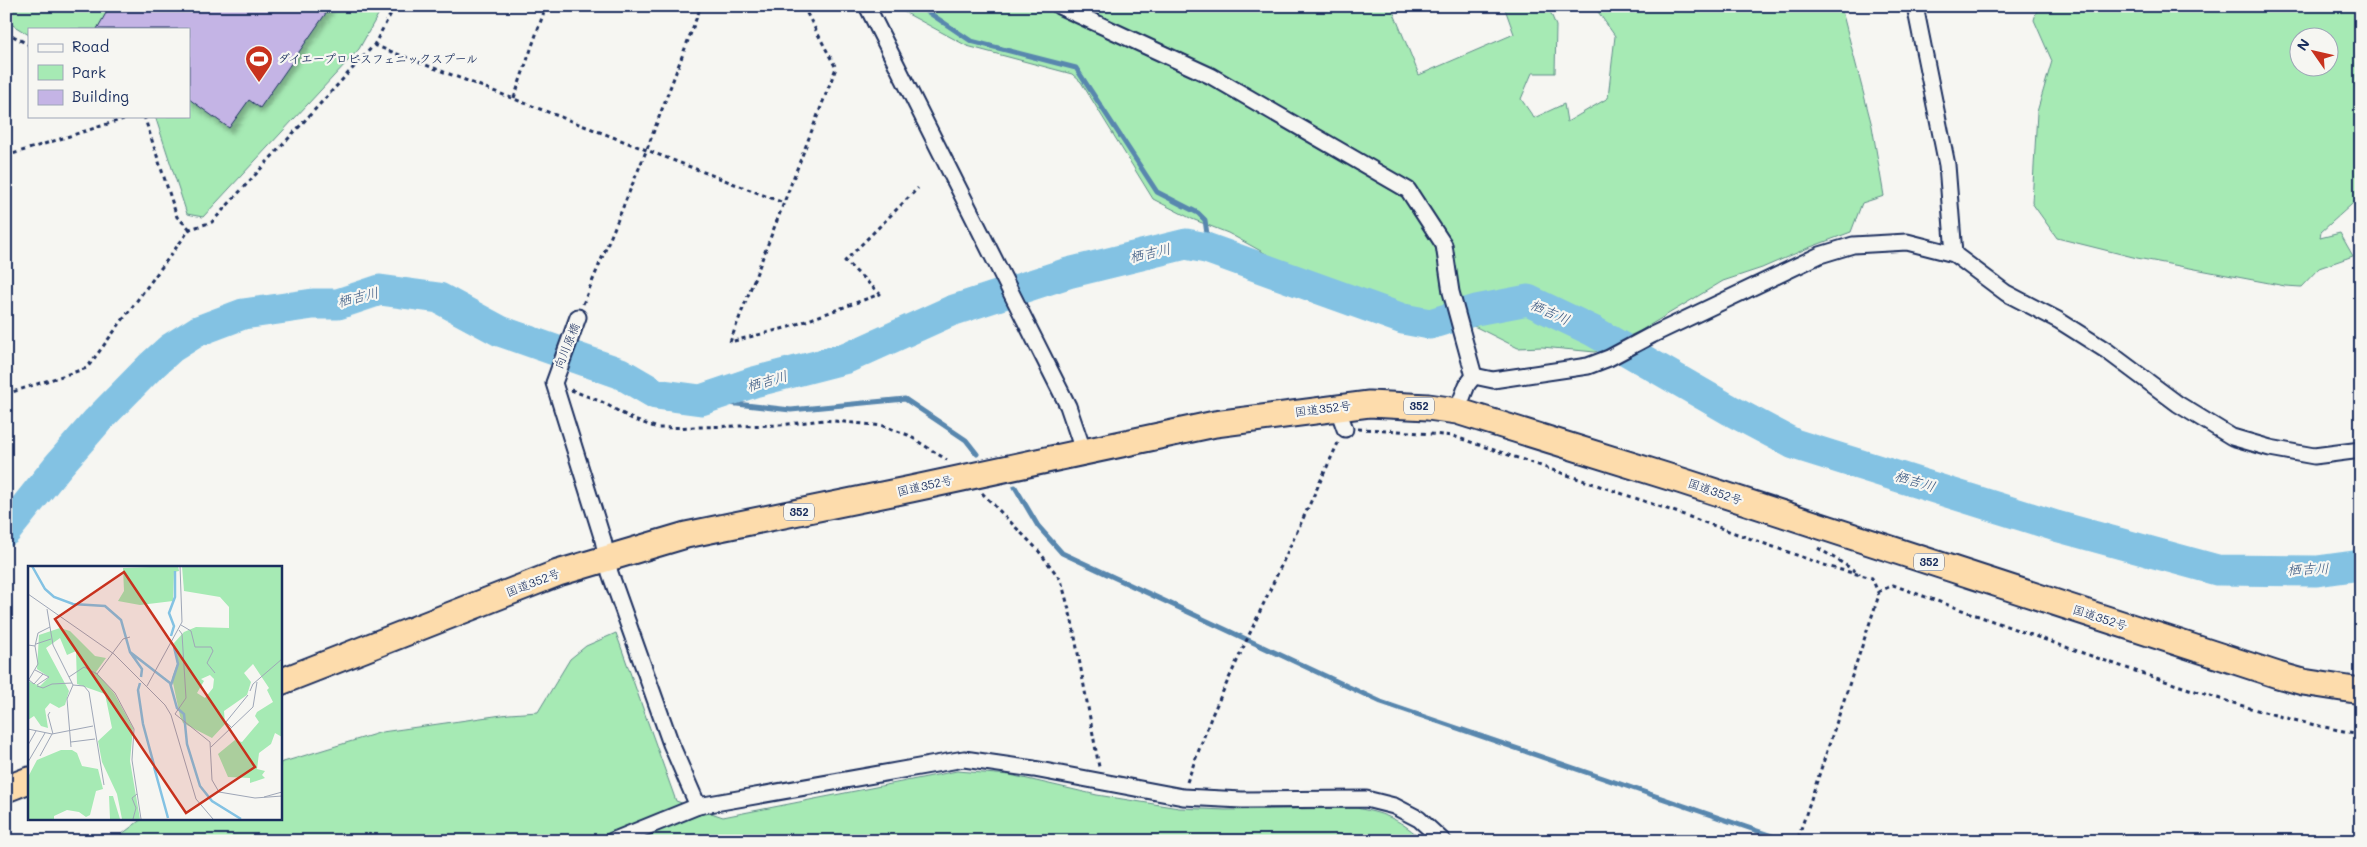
<svg xmlns="http://www.w3.org/2000/svg" width="2367" height="847" viewBox="0 0 2367 847" font-family="Mali,'Klee One',sans-serif">
  <style>
    .green { fill: #a6eab4; stroke: #608c89; fill-rule: evenodd }
    .lines { fill: none; stroke-linecap: round; stroke-linejoin: round }
    .stream { stroke: #5987ae; stroke-width: 5 }
    .river { stroke: #83c2e3; stroke-width: 31 }
    .building { fill: #c4b4e5; stroke: #1b2f5e; filter: url(#shadow) }
    .minor-casing { stroke: #1b2f5e; stroke-width: 19 }
    .trunk-casing { stroke: #1b2f5e; stroke-width: 29 }
    .path { stroke: #1b2f5e; stroke-width: 3; stroke-dasharray: 4 4; stroke-linecap: butt }
    .minor { stroke: #f6f6f2; stroke-width: 15 }
    .trunk { stroke: #fddcac; stroke-width: 25 }
    .labels { text-anchor: middle; stroke-width: 4.5; stroke-linejoin: round; paint-order: stroke }
    .shield { fill: #f6f6f2; stroke: #5d6b8a; stroke-width: 1 }
    .shield-label { font-size: 11px; font-weight: bold; fill: #1b2f5e }
    .poi-label { font-size: 12px; font-weight: bold; fill: #1b2f5e; stroke: #f6f6f2; text-anchor: start }
    .street-label { font-size: 12px; fill: #1b2f5e; stroke: #f6f6f2 }
    .water-label { font-size: 14px; font-style: italic; fill: #35547f; stroke: #f6f6f2 }
    .inset-river { fill: none; stroke: #83c2e3; stroke-width: 2.5 }
    .inset-road { fill: none; stroke: #9ea6b7; stroke-width: 1 }
    .view { fill: #c8321e; fill-opacity: 0.15; stroke: #c8321e; stroke-width: 2.5 }
    .inset-edge { fill: none; stroke: #1b2f5e; stroke-width: 2.5 }
  </style>
  <defs>
    <filter id="shadow"><feDropShadow dx="3" dy="5.5" stdDeviation="2.5" flood-color="#0004"/></filter>
  </defs>
  <rect width="100%" height="100%" fill="#f6f6f2"/>
  <filter id="ink" filterUnits="userSpaceOnUse"><feTurbulence type="fractalNoise" baseFrequency=".02" numOctaves="2"/><feDisplacementMap in="SourceGraphic" scale="10" xChannelSelector="R" yChannelSelector="G"/><feConvolveMatrix kernelMatrix="1 2 1 2 8 2 1 2 1" color-interpolation-filters="sRGB"/></filter>
  <g filter="url(#ink)">
    <g class="green">
      <path d="M6 6H383L359 49 203 217 187 214 155 116H189V29H29V35L6 21Z"/>
      <path d="M893 6H1391L1419 75 1514 34 1504 6H1548L1556 26 1555 73H1532L1521 99 1534 118 1564 104 1567 122 1608 98 1615 36 1594 6H1839L1841 7 1872 126 1884 196 1862 203 1851 232 1808 248 1762 268 1723 281 1640 331 1595 352 1542 347 1518 348 1476 327 1419 311 1408 305H1393L1364 295 1345 285 1315 279 1297 266 1270 256 1228 233 1192 219 1153 199 1081 82 1072 74 967 46Z"/>
      <path d="M2038 6H2361V196L2321 232 2320 238 2340 233 2353 256 2319 268 2301 287 2285 286 2137 258 2057 238 2032 203 2037 112 2052 61 2034 20ZM2300 38H2330V68H2300Z"/>
      <path d="M616 633 676 801 723 817 957 771 1010 775 1097 795 1179 808 1225 810 1356 808C1388 814 1400 820 1424 841H113L143 818H280V763L382 732 509 714 538 712 570 659 586 646Z"/>
    </g>
    <g class="lines">
      <g class="stream">
        <path d="M919 6 971 41 1076 68 1157 192 1198 213 1205 220 1207 234 1206 248"/>
        <path d="M701 400 791 410 905 399 966 440 977 454"/>
        <path d="M1015 487 1038 526 1062 553 1381 702 1781 839"/>
      </g>
      <path class="river" d="M6 531 58 466 97 421 150 367 171 348 198 331 243 314 313 304H338L380 290 439 298 500 331 620 373 656 394 701 400 754 382 847 358 951 311 1068 273 1186 244 1206 248 1403 319 1430 324 1476 310 1528 300 1593 331 1730 410 1794 444 2056 526 2217 570 2317 571 2361 565"/>
    </g>
    <path class="building" d="M110 6H331L260 108 249 100 229 128 189 99V29H97Z"/>
    <g class="lines">
      <g class="minor-casing">
        <g id="minor">
          <path d="M867 6 1068 406 1084 453"/>
          <path d="M1059 6 1211 76 1408 190 1444 245 1451 292 1474 376"/>
          <path d="M1915 6 1947 165 1954 254"/>
          <path d="M578 317 554 383 603 540 610 573 671 744 698 806"/>
          <path d="M1474 376 1493 380 1588 366 1609 358 1652 335 1820 255 1853 245 1907 242 1954 254 2006 293 2058 320 2107 351 2178 404 2232 437 2270 448 2314 456 2361 450"/>
          <path d="M1337 407 1345 429"/>
          <path d="M1457 411 1467 385 1474 376"/>
          <path d="M612 841 698 806 964 759 1034 769 1183 797 1242 800 1366 799 1394 806 1419 819 1443 841"/>
        </g>
      </g>
      <g class="trunk-casing">
        <g id="trunk">
          <path d="M280 682 558 573 686 535 911 489 1215 424 1369 404 1428 407 1457 411 1682 481 2278 675 2303 682 2361 691"/>
          <path d="M6 789 29 780"/>
        </g>
      </g>
      <g class="path">
        <path d="M803 6 836 68 730 342 789 327 880 294 845 261 918 188"/>
        <path d="M6 32 29 45"/>
        <path d="M374 45 784 203"/>
        <path d="M514 98 546 6"/>
        <path d="M144 116 177 217 190 229"/>
        <path d="M6 156 133 116"/>
        <path d="M583 304 647 149 701 6"/>
        <path d="M571 390 602 402 634 420 658 428 780 425 824 420 884 426 908 435 947 460"/>
        <path d="M6 394 87 368 190 229 212 222 374 45 395 6"/>
        <path d="M1358 429 1387 430 1453 436 1670 510 1830 567 1872 578 1879 595 1797 841"/>
        <path d="M982 493 1037 549 1061 580 1072 621 1099 767"/>
        <path d="M1818 548 1860 574"/>
        <path d="M1878 592 1893 585C1978 616 2064 647 2150 676 2219 699 2288 722 2361 734"/>
        <path d="M1187 782 1212 715 1338 443"/>
      </g>
      <use href="#minor" class="minor"/>
      <use href="#trunk" class="trunk"/>
    </g>
  </g>
  <defs>
    <g id="stadium-pin" transform="scale(1.4375)"><path d="M0 17L-7.5 6A9.5 9.5 0 1 1 7.5 6Z" fill="#c8321e" stroke="#f6f6f2"/><path d="M0-5a6.5 5 0 1 0 0 10a6.5 5 0 1 0 0-10ZM-3.5-1.8h7v3.6h-7Z" fill="#fff"/></g>
  </defs>
  <g fill-rule="evenodd">
    <use href="#stadium-pin" x="259" y="59"/>
  </g>
  <g class="labels">
    <g class="shield">
      <rect x="1404" y="397.5" width="30" height="17" rx="4"/>
      <rect x="784" y="503.5" width="30" height="17" rx="4"/>
      <rect x="1914" y="553.5" width="30" height="17" rx="4"/>
    </g>
    <g class="shield-label">
      <text x="1419" y="410">352</text>
      <text x="799" y="516">352</text>
      <text x="1929" y="566">352</text>
    </g>
    <g class="poi-label">
      <text x="278" y="63">ダイエープロビスフェニックスプール</text>
    </g>
    <g class="street-label">
      <text transform="translate(567 346) rotate(-68)" y="4">向川原橋</text>
      <text transform="translate(1323 409) rotate(-7)" y="4">国道352号</text>
      <text transform="translate(925 486) rotate(-13)" y="4">国道352号</text>
      <text transform="translate(1715 492) rotate(19)" y="4">国道352号</text>
      <text transform="translate(533 583) rotate(-21)" y="4">国道352号</text>
      <text transform="translate(2100 618) rotate(18)" y="4">国道352号</text>
    </g>
    <g class="water-label">
      <text transform="translate(1150 253) rotate(-13)" y="5">栖吉川</text>
      <text transform="translate(358 297) rotate(-14)" y="5">栖吉川</text>
      <text transform="translate(1550 312) rotate(24)" y="5">栖吉川</text>
      <text transform="translate(767 381) rotate(-16)" y="5">栖吉川</text>
      <text transform="translate(1915 481) rotate(17)" y="5">栖吉川</text>
      <text transform="translate(2308 569) rotate(-2)" y="5">栖吉川</text>
    </g>
  </g>
  <g transform="translate(28 566)">
    <rect width="254" height="254" fill="#f6f6f2"/>
    <path d="M150 0 151 5 146 6 145 35 112 39 90 35 96 25 95 2ZM154 0H254V171L247 167 243 178 231 187 229 203 237 205 234 209 237 212 222 217V212L200 211 190 188 207 174 214 176 231 156 227 150 229 146 245 136 239 124 241 122 225 98 216 107 223 116 219 129 196 145 197 158 184 172 155 157 152 150 144 112 149 98 146 77 156 66 168 61 201 62V41L192 31 156 25ZM182 109 186 113 185 122 177 132 169 127 176 115 173 113ZM32 62 42 65 67 90 78 92 68 106 86 127 105 162 102 195 112 253H94L89 228 74 196 70 175 84 162 77 128 49 118 48 85 39 89 32 72 18 82 41 125 37 139 31 142 22 137 17 143 20 162 13 160 6 150 0 154V115L12 120 21 111 9 103 11 69ZM33 184H44L49 187 54 200 70 203 75 223 68 225 62 249 58 251 51 246 39 244 26 250V253H0V211L9 194ZM81 230H85L92 253H82Z" fill="#a6eab4" fill-rule="evenodd"/>
    <path class="inset-river" d="M4 0 17 23 26 31 45 38 77 40 93 54 102 86 142 117 149 142 156 148 159 178 172 220 184 235 213 253M143 70 146 60 141 47 147 31V5M102 86 114 103 113 111M112 117 110 124 115 158 126 199M143 119 150 98 146 81M126 201 140 252"/>
    <path class="inset-road" d="M0 28 86 88 137 139 143 149 168 233 185 253M19 43 25 79 45 119M153 59 163 65 167 81H183L185 85 179 97 187 107M8 78 23 73M0 79 7 80 10 67 22 61M69 108 95 73 102 71M41 111 56 101 69 108 87 127 106 163 104 194 113 253M1 114 6 118 15 108 7 104M0 115 10 98 7 80M9 119 21 111 15 108M45 119 56 120 61 126 76 219M9 120 15 122 24 118 44 117M119 120 154 56 152 0M222 125 225 118 254 93M22 146 20 149 25 168M147 148 182 176 184 214 191 226 227 232 254 230M147 148 158 132 154 68 151 64M204 162 198 156 220 129M0 163 24 168 65 160M43 176 67 173M0 179 8 165M43 181 39 133 45 119M183 181 225 141 229 116M12 190 24 168M0 196 17 167M236 231 254 226M105 253 108 242 104 232 109 228"/>
    <path class="view" d="M96 6 227 201 158 247 27 53Z"/>
    <rect width="254" height="254" class="inset-edge"/>
  </g>
  <rect width="2367" height="847" fill="none" stroke="#f6f6f2" stroke-width="25"/>
  <rect x="12" y="12" width="2342" height="822" fill="none" stroke="#1b2f5e" stroke-width="2" filter="url(#ink)"/>
  <rect x="28" y="28" width="162" height="90" fill="#f6f6f2" stroke="#9ea6b7"/>
  <rect x="38" y="44" width="25" height="8" fill="#f6f6f2" stroke="#9ea6b7"/>
  <text x="72" y="52" font-size="15" fill="#1b2f5e">Road</text>
  <rect x="38" y="65" width="25" height="15" fill="#a6eab4" stroke="#9ea6b7"/>
  <text x="72" y="78" font-size="15" fill="#1b2f5e">Park</text>
  <rect x="38" y="90" width="25" height="15" fill="#c4b4e5" stroke="#9ea6b7"/>
  <text x="72" y="102" font-size="15" fill="#1b2f5e">Building</text>
  <g transform="translate(2314 52) rotate(304)"><circle r="24" fill="#f6f6f2" stroke="#9ea6b7"/>
  <path d="M0-4L9 19L0 12L-9 19Z" fill="#c8321e"/>
  <text y="-8" font-size="14" font-weight="bold" text-anchor="middle" fill="#1b2f5e">N</text>
  </g>
</svg>
